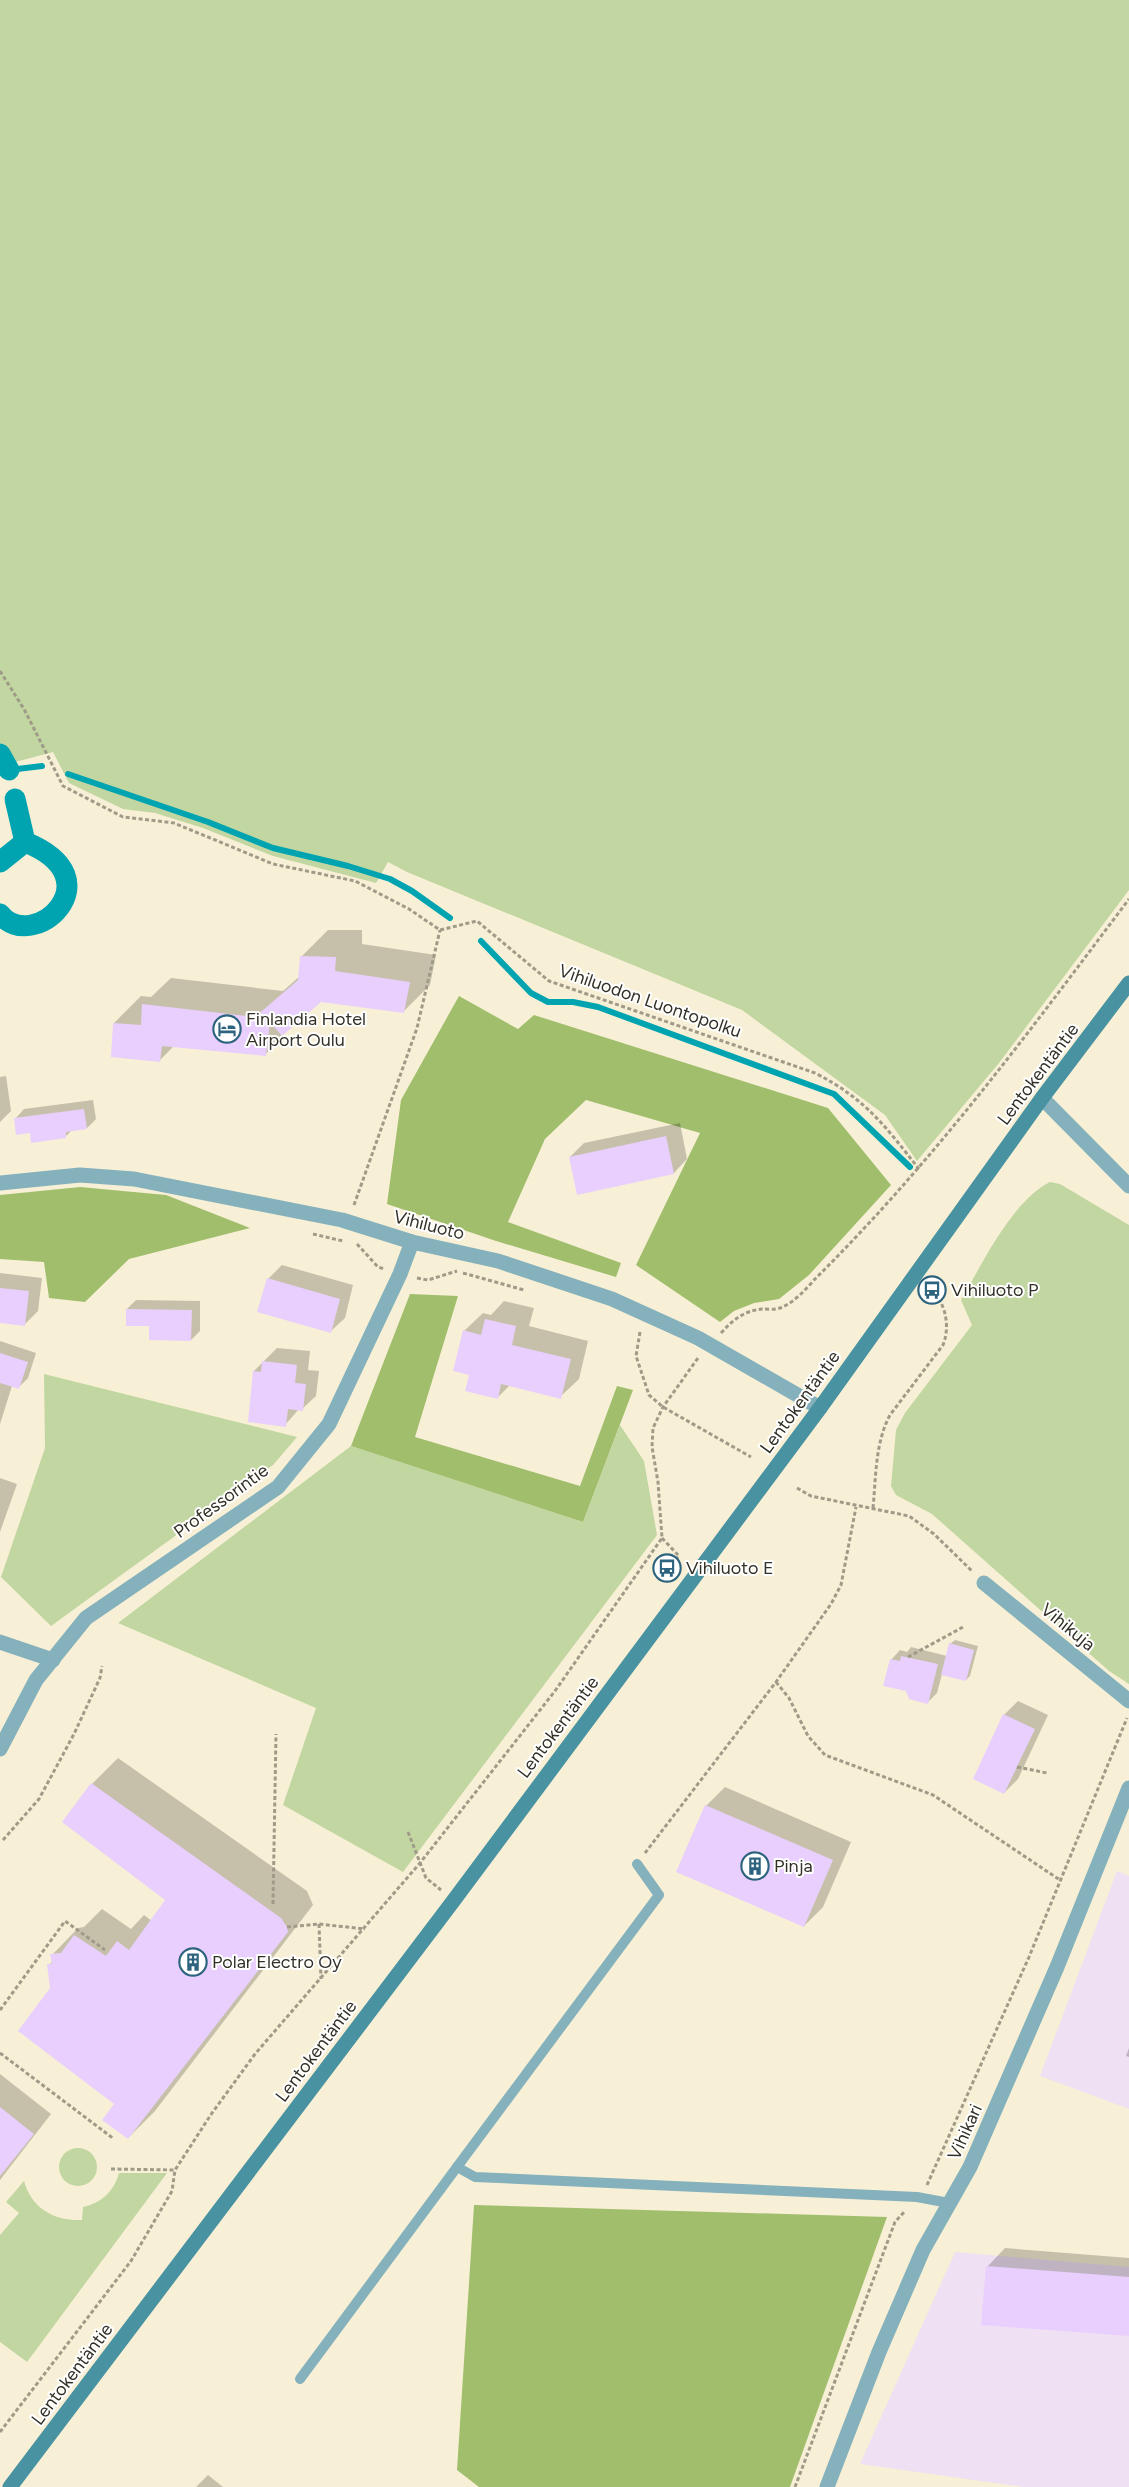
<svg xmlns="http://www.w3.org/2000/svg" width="1129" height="2487" viewBox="0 0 1129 2487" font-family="Figtree,sans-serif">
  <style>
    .commercial { fill: #efe0f3 }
    .green { fill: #c1d6a0 }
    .forest { fill: #a1be6d }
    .shadow { fill: #0003 }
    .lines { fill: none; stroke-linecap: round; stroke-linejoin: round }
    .stream { stroke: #00a4b1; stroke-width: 6 }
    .canal { stroke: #00a4b1; stroke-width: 21 }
    .building { fill: #e8cffd }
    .path { stroke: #a09b88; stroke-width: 3; stroke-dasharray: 4 2.5; stroke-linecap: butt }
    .lane { stroke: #84b1bc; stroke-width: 10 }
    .street { stroke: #84b1bc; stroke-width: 15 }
    .secondary { stroke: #4992a1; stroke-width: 15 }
    .labels { text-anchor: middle; stroke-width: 4; stroke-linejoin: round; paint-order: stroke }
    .street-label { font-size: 18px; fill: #333026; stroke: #fff }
    .poi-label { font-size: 18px; fill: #333026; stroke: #fff; text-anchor: start }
  </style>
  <rect width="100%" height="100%" fill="#f8f0d6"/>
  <g class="commercial">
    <path d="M1117 1871 1129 1876V2109L1040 2076Z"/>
    <path d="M955 2252 1129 2267V2487H1023L860 2464Z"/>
  </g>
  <g class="green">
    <path d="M0 0H1129V890L999 1063 917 1161 885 1115 742 1010 407 872 388 862 376 883 273 856 203 828 155 813 123 809 69 783 53 752 0 766Z"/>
    <path d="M1050 1182 1060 1184 1129 1225V1684L1109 1671 932 1514 896 1495 891 1486 896 1430 905 1413 972 1325 961 1300C983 1263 1011 1202 1050 1182Z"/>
    <path d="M44 1374 297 1437 273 1465 51 1626 1 1577 45 1448Z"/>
    <path d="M620 1425 644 1461 657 1535 403 1872 283 1805 316 1708 118 1623 351 1446 583 1522Z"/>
    <circle cx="78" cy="2167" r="19"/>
    <path d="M119 2173H167L27 2362 0 2342V2235L19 2213 6 2202 24 2181C32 2209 54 2221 82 2220L83 2207C101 2203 114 2192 119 2173Z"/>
  </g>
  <g class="forest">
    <path d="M459 996 518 1029 534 1015 828 1108 891 1185 809 1275 779 1299 754 1303 734 1311 720 1322 636 1265 700 1133 586 1100 545 1139 508 1222 621 1263 616 1277 496 1241 387 1204 401 1100Z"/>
    <path d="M80 1187 166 1195 250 1228 129 1259 85 1302 49 1298 44 1262 0 1259V1195Z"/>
    <path d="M410 1294 458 1296 415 1437 580 1486 617 1386 633 1390 583 1522 351 1446Z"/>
    <path d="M474 2205 887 2217 790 2487H479L457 2470Z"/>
  </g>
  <g class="shadow">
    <path d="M328 930H362V944L436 955 430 985 403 1012 320 1000 292 1025 265 1055 174 1046 159 1061 114 1023 141 996 151 997 171 978 283 991 300 976 301 957Z"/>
    <path d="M6 1076 11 1111 0 1122V1077Z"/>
    <path d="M93 1100 96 1119 87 1128 72 1130 66 1136 31 1132 15 1119 24 1109Z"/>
    <path d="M680 1123 687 1159 674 1173 570 1157 584 1143Z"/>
    <path d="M282 1265 353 1285 345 1318 331 1331 268 1279Z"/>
    <path d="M0 1273 42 1278 38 1311 24 1325 0 1322Z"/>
    <path d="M136 1300 200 1301V1331L191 1340 150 1325 127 1309Z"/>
    <path d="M504 1301 534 1308 529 1326 588 1341 579 1379 560 1397 510 1385 497 1398 470 1374 464 1331 483 1313 491 1315Z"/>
    <path d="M0 1341 36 1353 28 1378 18 1388 12 1386 0 1424Z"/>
    <path d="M277 1348 310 1351 308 1370 319 1371 316 1396 302 1409H299L285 1425 254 1371Z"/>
    <path d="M0 1478 17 1484 0 1532Z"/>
    <path d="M955 1640 978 1646 970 1676 966 1680 942 1674 937 1693 928 1702 891 1660 900 1650 907 1652 911 1647 947 1656 950 1644Z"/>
    <path d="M1018 1701 1048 1715 1018 1779 1004 1793V1715Z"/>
    <path d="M118 1758 307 1891 313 1905 155 2111 128 2138 116 2103 52 1988 49 1965 53 1961 52 1955 78 1928 84 1927 102 1909 131 1929 144 1915 152 1921 167 1900 92 1784Z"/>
    <path d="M725 1787 851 1842 823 1907 804 1926 706 1806Z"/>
    <path d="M1129 2048V2057L1126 2056Z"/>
    <path d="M0 2074 51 2114 0 2180Z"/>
    <path d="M1005 2248 1129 2258V2334L987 2267Z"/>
    <path d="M208 2475 223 2487H196Z"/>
  </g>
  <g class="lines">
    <g class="stream">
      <path d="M9 770 42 766"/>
      <path d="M68 774 208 822 273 848 348 866 390 879 412 891 450 918"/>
      <path d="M481 941 531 993 548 1002H573L598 1007 834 1094 910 1167"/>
    </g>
    <g class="canal">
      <path d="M0 754 9 770"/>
      <path d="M15 799 25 842"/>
      <path d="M0 862 25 842"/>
      <path d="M0 914C32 955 118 879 25 842"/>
    </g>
  </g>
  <g class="building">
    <path d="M300 956 336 957 335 971 410 982 404 1013 321 1002 282 1036 270 1022 266 1056 162 1046 160 1062 111 1057 113 1023 141 1025 142 1004 255 1017 298 980Z"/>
    <path d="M84 1109 87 1129 66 1132V1138L31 1143 30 1133 16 1135 14 1118Z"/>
    <path d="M666 1136 674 1174 577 1195 569 1157Z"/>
    <path d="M267 1278 340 1299 331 1333 257 1312Z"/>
    <path d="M0 1288 29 1291 25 1326 0 1323Z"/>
    <path d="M126 1309 192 1310 191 1341 149 1340V1326H126Z"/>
    <path d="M485 1319 516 1326 512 1345 571 1359 561 1399 501 1384 498 1399 465 1391 469 1375 453 1371 463 1330 481 1335Z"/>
    <path d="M0 1353 28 1362 19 1389 0 1383Z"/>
    <path d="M262 1361 297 1365 295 1383 306 1384 303 1411 288 1409 286 1427 248 1422 253 1371 261 1372Z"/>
    <path d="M949 1643 974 1650 966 1681 941 1675Z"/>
    <path d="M901 1656 938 1664 928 1704 909 1699 906 1691 883 1686 890 1659 900 1661Z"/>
    <path d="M1003 1714 1035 1729 1004 1794 973 1779Z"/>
    <path d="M91 1783 281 1918 287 1927 288 1932 128 2139 102 2120 114 2104 18 2031 50 1988 47 1964H52L50 1954 61 1953 74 1935 106 1956 117 1941 129 1950 165 1900 62 1822Z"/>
    <path d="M705 1805 833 1860 804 1927 676 1872Z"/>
    <path d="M0 2107 34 2134 0 2176Z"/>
    <path d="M986 2266 1129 2277V2336L981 2325Z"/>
  </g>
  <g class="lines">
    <g class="path">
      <path d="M0 671 24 709 63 786 123 817 174 823 273 864 355 881 409 909 440 930 477 921 549 981 815 1073C866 1099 885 1126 919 1169"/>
      <path d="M354 1205 417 1028 440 930"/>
      <path d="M313 1234 343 1241"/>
      <path d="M357 1244 378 1267 384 1269"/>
      <path d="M463 1273 524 1290"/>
      <path d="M417 1278 428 1280 457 1271"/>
      <path d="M640 1332 636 1356 649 1395 663 1407 751 1457"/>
      <path d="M721 1333C733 1320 743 1311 762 1309 767 1309 775 1310 780 1308 794 1303 806 1289 815 1279 934 1161 1029 1032 1129 899"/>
      <path d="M797 1488 811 1496 909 1516 934 1534 973 1572"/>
      <path d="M873 1508C876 1477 875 1443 890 1415L943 1345C951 1325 945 1299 927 1286"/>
      <path d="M662 1538 679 1556 667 1568 676 1576"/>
      <path d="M908 1657 965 1626"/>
      <path d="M776 1682 789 1698 808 1736 825 1755 933 1795 1060 1880"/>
      <path d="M1017 1767 1047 1773"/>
      <path d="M408 1832 426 1878 441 1890"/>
      <path d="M3 1840 39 1799 74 1734 100 1678 102 1666"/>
      <path d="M645 1853 776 1682 831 1604 841 1585 856 1507"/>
      <path d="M273 1904 276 1734"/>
      <path d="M319 1924 321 1979"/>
      <path d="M287 1927 319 1924 365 1929"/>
      <path d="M0 2010 65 1921 105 1950"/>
      <path d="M0 2053 114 2139"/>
      <path d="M111 2169 175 2170"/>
      <path d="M927 2185 1029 1957 1127 1718"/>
      <path d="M0 2432 131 2261 172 2191 175 2170 212 2113 255 2054 420 1863 555 1691 662 1538 658 1482 652 1447 653 1428 663 1407 698 1358"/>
      <path d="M795 2487 895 2222 905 2211"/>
    </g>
    <g class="lane">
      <path d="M457 2167 659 1895 637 1864"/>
      <path d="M300 2379 457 2167 475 2177 917 2197 949 2203"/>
    </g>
    <g class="street">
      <path d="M1042 1098 1129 1186"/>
      <path d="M0 1183 80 1175 134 1179 342 1220 412 1242 498 1261 612 1299 698 1338 820 1408"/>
      <path d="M984 1583 1129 1701"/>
      <path d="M0 1642 53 1660"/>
      <path d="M0 1749 36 1680 86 1618 278 1487 329 1424 400 1274 412 1242"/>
      <path d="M827 2487 879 2352 923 2250 970 2167 1057 1967 1129 1788"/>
    </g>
    <path class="secondary" d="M10 2487 454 1900 820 1408 1042 1098 1129 983"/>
  </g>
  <defs>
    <g id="hotel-ring" transform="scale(1.4375)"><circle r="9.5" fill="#fff" stroke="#2d637f" stroke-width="1.5"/><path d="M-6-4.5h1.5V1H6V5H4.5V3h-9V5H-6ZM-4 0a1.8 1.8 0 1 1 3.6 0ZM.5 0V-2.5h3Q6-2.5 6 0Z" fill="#2d637f"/></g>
    <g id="bus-ring" transform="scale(1.4375)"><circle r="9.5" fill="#fff" stroke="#2d637f" stroke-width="1.5"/><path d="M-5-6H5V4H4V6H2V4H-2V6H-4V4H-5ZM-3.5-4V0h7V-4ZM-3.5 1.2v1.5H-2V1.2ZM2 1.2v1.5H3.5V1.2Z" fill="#2d637f"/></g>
    <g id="building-ring" transform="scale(1.4375)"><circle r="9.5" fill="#fff" stroke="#2d637f" stroke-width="1.5"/><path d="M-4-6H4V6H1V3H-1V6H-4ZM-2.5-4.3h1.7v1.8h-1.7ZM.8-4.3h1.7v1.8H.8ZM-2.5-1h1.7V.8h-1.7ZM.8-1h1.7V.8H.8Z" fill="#2d637f"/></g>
  </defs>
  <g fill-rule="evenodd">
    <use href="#hotel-ring" x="227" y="1029"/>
    <use href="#bus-ring" x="932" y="1290"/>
    <use href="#bus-ring" x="667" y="1568"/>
    <use href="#building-ring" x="755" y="1866"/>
    <use href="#building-ring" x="193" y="1962"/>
  </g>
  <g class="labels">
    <g class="street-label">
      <text transform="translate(650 1001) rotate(19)" y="6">Vihiluodon Luontopolku</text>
      <text transform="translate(1038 1074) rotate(-53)" y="6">Lentokentäntie</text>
      <text transform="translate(429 1225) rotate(14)" y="6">Vihiluoto</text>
      <text transform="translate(800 1402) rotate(-54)" y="6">Lentokentäntie</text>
      <text transform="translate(221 1501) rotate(-36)" y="6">Professorintie</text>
      <text transform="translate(1068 1627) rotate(39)" y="6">Vihikuja</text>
      <text transform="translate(558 1727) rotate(-53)" y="6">Lentokentäntie</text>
      <text transform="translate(316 2051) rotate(-53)" y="6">Lentokentäntie</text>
      <text transform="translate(965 2132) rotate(-66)" y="6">Vihikari</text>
      <text transform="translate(72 2374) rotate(-53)" y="6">Lentokentäntie</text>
    </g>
    <g class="poi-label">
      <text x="246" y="1025">Finlandia Hotel<tspan x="246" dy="21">Airport Oulu</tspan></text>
      <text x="951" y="1296">Vihiluoto P</text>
      <text x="686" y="1574">Vihiluoto E</text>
      <text x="774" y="1872">Pinja</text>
      <text x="212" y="1968">Polar Electro Oy</text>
    </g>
  </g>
</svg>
